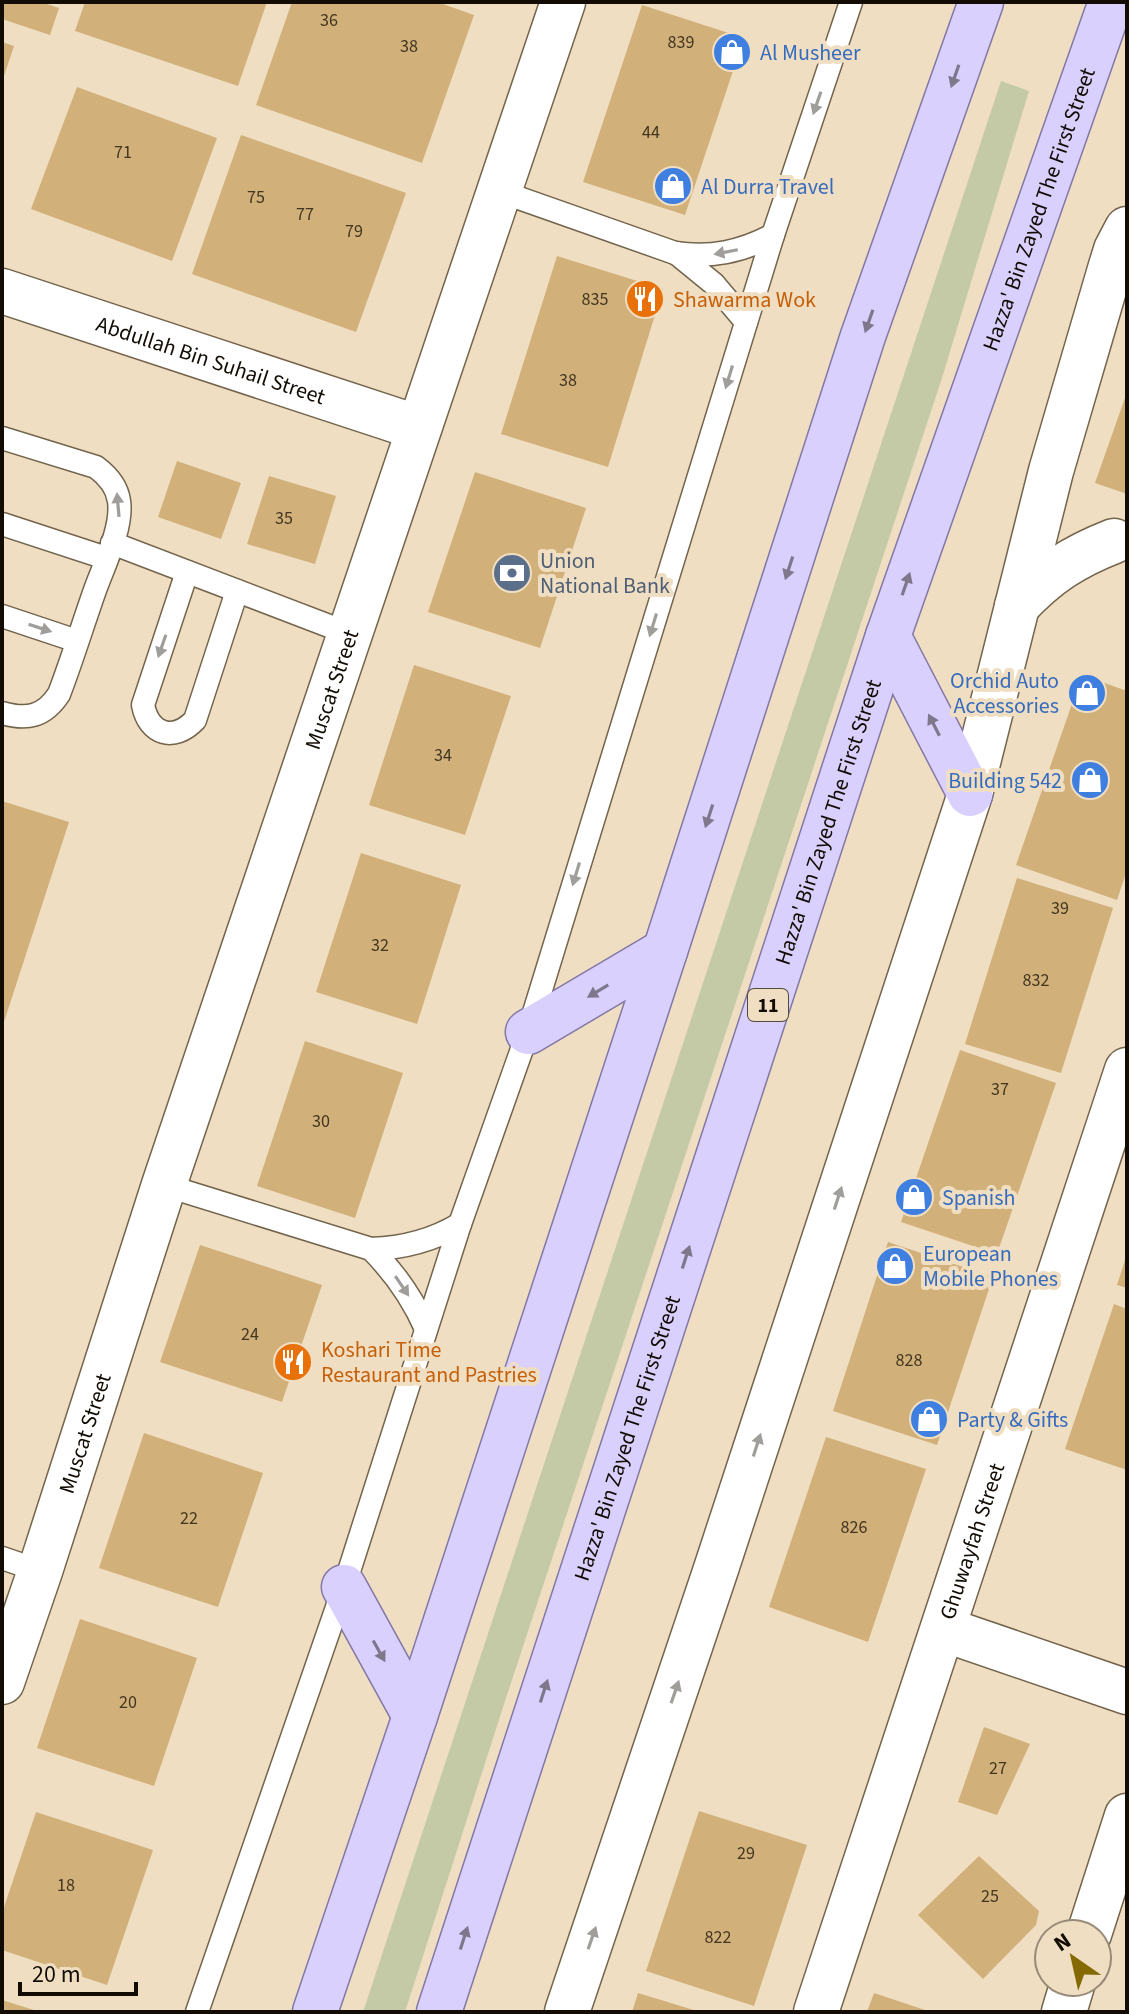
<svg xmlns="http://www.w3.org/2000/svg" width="1129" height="2014" viewBox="0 0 1129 2014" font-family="'Source Sans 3',sans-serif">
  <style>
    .green { fill: #c4caa6 }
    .building { fill: #d1b079 }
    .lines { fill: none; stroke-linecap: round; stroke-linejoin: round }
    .lane-casing { stroke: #73644c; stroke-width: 25 }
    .street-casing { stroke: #73644c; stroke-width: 47 }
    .primary-casing { stroke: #8277a5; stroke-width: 47 }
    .lane { stroke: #fff; stroke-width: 22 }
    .street { stroke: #fff; stroke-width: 44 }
    .primary { stroke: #d9d0fd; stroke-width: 44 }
    .oneway { fill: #7f788d }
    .oneway2 { fill: #a09e9b }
    .labels { text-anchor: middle; stroke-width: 8; stroke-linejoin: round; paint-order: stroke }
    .number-label { font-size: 18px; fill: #423521 }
    .shield { fill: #f0dec3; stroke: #554b3d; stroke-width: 2 }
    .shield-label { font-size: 20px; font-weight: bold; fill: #120c04 }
    .shop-label { font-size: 22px; fill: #366cbe; stroke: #f0dec3; text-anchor: start }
    .street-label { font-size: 22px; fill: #120c04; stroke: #f0dec3 }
    .food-label { font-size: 22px; fill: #c56008; stroke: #f0dec3; text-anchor: start }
    .service-label { font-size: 22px; fill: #4e5e75; stroke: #f0dec3; text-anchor: start }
  </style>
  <rect width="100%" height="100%" fill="#f0dec3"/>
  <path class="green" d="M1001 81 1029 91 942 378 506 1698 405 2012H363Z"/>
  <g class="building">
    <path d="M2 2H41L59 8 50 35 2 19Z"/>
    <path d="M85 2H267L238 86 75 31Z"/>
    <path d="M292 2H437L474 15 422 163 256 105Z"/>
    <path d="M642 5 744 38 685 215 583 182Z"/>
    <path d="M2 42 14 46 3 79H2Z"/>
    <path d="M77 87 217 138 172 261 31 209Z"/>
    <path d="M241 135 406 193 356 332 192 274Z"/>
    <path d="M557 256 663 289 608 467 501 434Z"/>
    <path d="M1127 392V494L1095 483Z"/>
    <path d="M177 461 241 483 221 539 158 517Z"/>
    <path d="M475 472 586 508 540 648 428 612Z"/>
    <path d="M269 476 336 496 315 564 247 544Z"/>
    <path d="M414 665 511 696 465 835 369 805Z"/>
    <path d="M1082 675 1127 691V870L1117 900 1016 865Z"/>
    <path d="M2 801 69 822 3 1025H2Z"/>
    <path d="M361 853 461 885 417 1024 316 992Z"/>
    <path d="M1017 878 1113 908 1061 1073 965 1044Z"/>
    <path d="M305 1041 403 1073 355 1218 257 1186Z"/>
    <path d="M960 1050 1056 1083 997 1254 901 1222Z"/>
    <path d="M888 1242 993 1277 937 1445 833 1411Z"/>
    <path d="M200 1245 322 1285 282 1402 160 1362Z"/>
    <path d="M1126 1257H1127V1288L1117 1285Z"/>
    <path d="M1114 1304 1127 1309V1470L1065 1449Z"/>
    <path d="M144 1433 263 1473 218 1607 99 1568Z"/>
    <path d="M826 1437 926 1469 868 1642 769 1607Z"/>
    <path d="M80 1619 197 1658 154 1786 37 1748Z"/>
    <path d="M984 1727 1030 1744 997 1815 958 1802Z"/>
    <path d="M699 1811 807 1845 754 2006 646 1971Z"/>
    <path d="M36 1812 153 1850 107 1985 2 1950V1913Z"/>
    <path d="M979 1856 1039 1911 1036 1925 983 1979 918 1915Z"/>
    <path d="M638 1993 697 2011V2012H632Z"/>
    <path d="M874 1993 928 2011V2012H867Z"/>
    <path d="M2 2000 37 2011V2012H2Z"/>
  </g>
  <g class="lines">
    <g class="lane-casing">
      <g id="lane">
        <path d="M499 191 675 253C711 258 741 252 773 235"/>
        <path d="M676 253 714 284 746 322"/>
        <path d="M2 438 96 467C108 476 117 486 119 501 123 527 104 565 95 590 83 624 72 660 59 694 44 717 27 720 2 713"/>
        <path d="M2 524 106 558"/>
        <path d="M112 543 350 634"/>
        <path d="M187 572 143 705C149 735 174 742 195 720L237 591"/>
        <path d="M2 616 77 641"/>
        <path d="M164 1185 371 1249C404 1248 432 1241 460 1224"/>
        <path d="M371 1249C395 1273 413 1299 426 1329"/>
        <path d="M2 1558 40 1571"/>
        <path d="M197 2012 344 1587 460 1224 528 1032 773 235 851 2"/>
      </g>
    </g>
    <g class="street-casing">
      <g id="street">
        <path id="s1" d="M2 291 419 428"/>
        <path d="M1017 606C1047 574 1073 557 1114 541"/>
        <path d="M943 1629 1127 1692"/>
        <path id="s2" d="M2 1682 40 1571 164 1185 563 2"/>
        <path d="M1089 1934 1127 1816"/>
        <path d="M567 2012 716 1569 970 794 1051 471 1111 266 1116 250 1127 229"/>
        <path id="s3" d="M816 2012 1127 1070"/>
        <path d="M1064 2012 1073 1982"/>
      </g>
    </g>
    <g class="primary-casing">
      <g id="primary">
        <path d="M888 636 970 794"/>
        <path d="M528 1032 665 951"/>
        <path d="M344 1587 415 1716"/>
        <path d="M315 2012 415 1716 665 951 863 336 981 2"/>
        <path id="s4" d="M439 2012 888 636 1111 2"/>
      </g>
    </g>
    <use href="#lane" class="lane"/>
    <use href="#street" class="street"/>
    <use href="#primary" class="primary"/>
  </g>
  <defs><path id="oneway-solid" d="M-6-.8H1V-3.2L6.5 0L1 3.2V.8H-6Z" transform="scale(2)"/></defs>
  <g class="oneway">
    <use href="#oneway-solid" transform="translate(955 76) rotate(109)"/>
    <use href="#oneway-solid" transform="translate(869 321) rotate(109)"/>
    <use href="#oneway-solid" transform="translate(789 568) rotate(108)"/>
    <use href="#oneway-solid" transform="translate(906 584) rotate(-71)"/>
    <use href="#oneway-solid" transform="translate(934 725) rotate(-117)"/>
    <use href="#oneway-solid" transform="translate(709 816) rotate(108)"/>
    <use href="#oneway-solid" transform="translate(598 991) rotate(149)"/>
    <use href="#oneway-solid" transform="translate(686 1257) rotate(-72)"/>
    <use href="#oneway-solid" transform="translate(379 1651) rotate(61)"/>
    <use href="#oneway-solid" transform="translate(544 1691) rotate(-72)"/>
    <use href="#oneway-solid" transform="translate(464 1938) rotate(-72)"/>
  </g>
  <g class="oneway2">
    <use href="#oneway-solid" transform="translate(817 103) rotate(109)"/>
    <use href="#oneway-solid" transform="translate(726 252) rotate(169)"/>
    <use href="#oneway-solid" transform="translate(729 377) rotate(107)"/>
    <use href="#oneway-solid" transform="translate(118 505) rotate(-95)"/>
    <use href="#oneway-solid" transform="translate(653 625) rotate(107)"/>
    <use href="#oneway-solid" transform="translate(40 628) rotate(18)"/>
    <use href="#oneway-solid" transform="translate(162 646) rotate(109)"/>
    <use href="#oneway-solid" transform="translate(576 874) rotate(107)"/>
    <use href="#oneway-solid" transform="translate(838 1198) rotate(-72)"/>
    <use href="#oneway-solid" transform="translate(402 1286) rotate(56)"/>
    <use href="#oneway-solid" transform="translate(757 1445) rotate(-72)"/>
    <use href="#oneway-solid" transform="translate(675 1692) rotate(-71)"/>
    <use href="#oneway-solid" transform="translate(592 1938) rotate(-71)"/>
  </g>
  <defs>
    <g id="shop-disc" transform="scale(2)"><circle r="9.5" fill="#3f7fe0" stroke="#f0dec3"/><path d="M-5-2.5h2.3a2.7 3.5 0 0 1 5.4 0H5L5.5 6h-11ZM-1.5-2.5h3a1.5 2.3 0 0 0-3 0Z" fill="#fff"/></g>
    <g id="restaurant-disc" transform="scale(2)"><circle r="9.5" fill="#e8710a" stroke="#f0dec3"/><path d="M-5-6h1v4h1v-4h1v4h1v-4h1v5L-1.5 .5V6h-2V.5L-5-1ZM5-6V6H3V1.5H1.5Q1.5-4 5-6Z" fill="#fff"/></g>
    <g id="bank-disc" transform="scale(2)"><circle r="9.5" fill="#5c6f8a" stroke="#f0dec3"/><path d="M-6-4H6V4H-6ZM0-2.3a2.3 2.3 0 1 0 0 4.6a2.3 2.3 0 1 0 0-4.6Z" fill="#fff"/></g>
  </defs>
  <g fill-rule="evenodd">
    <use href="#shop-disc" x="732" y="52"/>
    <use href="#shop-disc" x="673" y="186"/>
    <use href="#restaurant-disc" x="645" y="299"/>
    <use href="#bank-disc" x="512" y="573"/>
    <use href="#shop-disc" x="1087" y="693"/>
    <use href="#shop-disc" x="1090" y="780"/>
    <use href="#shop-disc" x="914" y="1197"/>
    <use href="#shop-disc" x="895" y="1266"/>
    <use href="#restaurant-disc" x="293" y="1362"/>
    <use href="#shop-disc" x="929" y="1419"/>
  </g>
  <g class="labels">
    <g class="number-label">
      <text x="329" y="26">36</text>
      <text x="681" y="48">839</text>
      <text x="409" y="52">38</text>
      <text x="651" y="138">44</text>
      <text x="123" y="158">71</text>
      <text x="256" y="203">75</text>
      <text x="305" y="220">77</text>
      <text x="354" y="237">79</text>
      <text x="595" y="305">835</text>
      <text x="568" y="386">38</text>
      <text x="284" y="524">35</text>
      <text x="443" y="761">34</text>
      <text x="1060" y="914">39</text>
      <text x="380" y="951">32</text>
      <text x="1036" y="986">832</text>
      <text x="1000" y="1095">37</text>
      <text x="321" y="1127">30</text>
      <text x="250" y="1340">24</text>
      <text x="909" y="1366">828</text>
      <text x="189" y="1524">22</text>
      <text x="854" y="1533">826</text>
      <text x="128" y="1708">20</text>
      <text x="998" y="1774">27</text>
      <text x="746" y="1859">29</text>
      <text x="66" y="1891">18</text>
      <text x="990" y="1902">25</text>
      <text x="718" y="1943">822</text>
    </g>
    <rect class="shield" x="748" y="989" width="40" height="32" rx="6"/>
    <g class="shield-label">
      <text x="768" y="1012">11</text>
    </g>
    <g class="shop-label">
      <text x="760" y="60">Al Musheer</text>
      <text x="701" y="194">Al Durra Travel</text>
      <text x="1059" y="688" text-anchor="end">Orchid Auto<tspan x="1059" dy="25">Accessories</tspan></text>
      <text x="1062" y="788" text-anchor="end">Building 542</text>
      <text x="942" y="1205">Spanish</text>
      <text x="923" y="1261">European<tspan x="923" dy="25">Mobile Phones</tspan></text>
      <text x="957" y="1427">Party &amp; Gifts</text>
    </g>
    <g class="street-label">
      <text dy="8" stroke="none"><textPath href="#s4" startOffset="1900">Hazza' Bin Zayed The First Street</textPath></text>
      <text dy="8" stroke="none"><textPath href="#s1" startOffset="220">Abdullah Bin Suhail Street</textPath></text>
      <text dy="8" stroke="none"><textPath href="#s2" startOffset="1046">Muscat Street</textPath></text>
      <text dy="8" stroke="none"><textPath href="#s4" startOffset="1252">Hazza' Bin Zayed The First Street</textPath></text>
      <text dy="8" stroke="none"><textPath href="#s2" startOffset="262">Muscat Street</textPath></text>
      <text dy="8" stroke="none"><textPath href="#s4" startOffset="604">Hazza' Bin Zayed The First Street</textPath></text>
      <text dy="8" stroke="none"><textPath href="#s3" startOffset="496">Ghuwayfah Street</textPath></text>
    </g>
    <g class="food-label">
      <text x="673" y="307">Shawarma Wok</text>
      <text x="321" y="1357">Koshari Time<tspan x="321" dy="25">Restaurant and Pastries</tspan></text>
    </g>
    <g class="service-label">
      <text x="540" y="568">Union<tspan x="540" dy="25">National Bank</tspan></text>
    </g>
  </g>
  <rect width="1129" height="2014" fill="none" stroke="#120c04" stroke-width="8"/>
  <g transform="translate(1073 1958) rotate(326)"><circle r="38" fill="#f0dec3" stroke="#978a77" stroke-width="2"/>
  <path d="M0-6L14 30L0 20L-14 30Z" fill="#856903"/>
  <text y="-12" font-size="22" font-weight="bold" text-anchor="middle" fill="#120c04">N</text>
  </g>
  <path d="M20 1982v12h116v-12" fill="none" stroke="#120c04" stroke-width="4"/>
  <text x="32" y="1982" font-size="24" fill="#120c04" stroke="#f0dec3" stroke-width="6" paint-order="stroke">20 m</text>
</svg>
